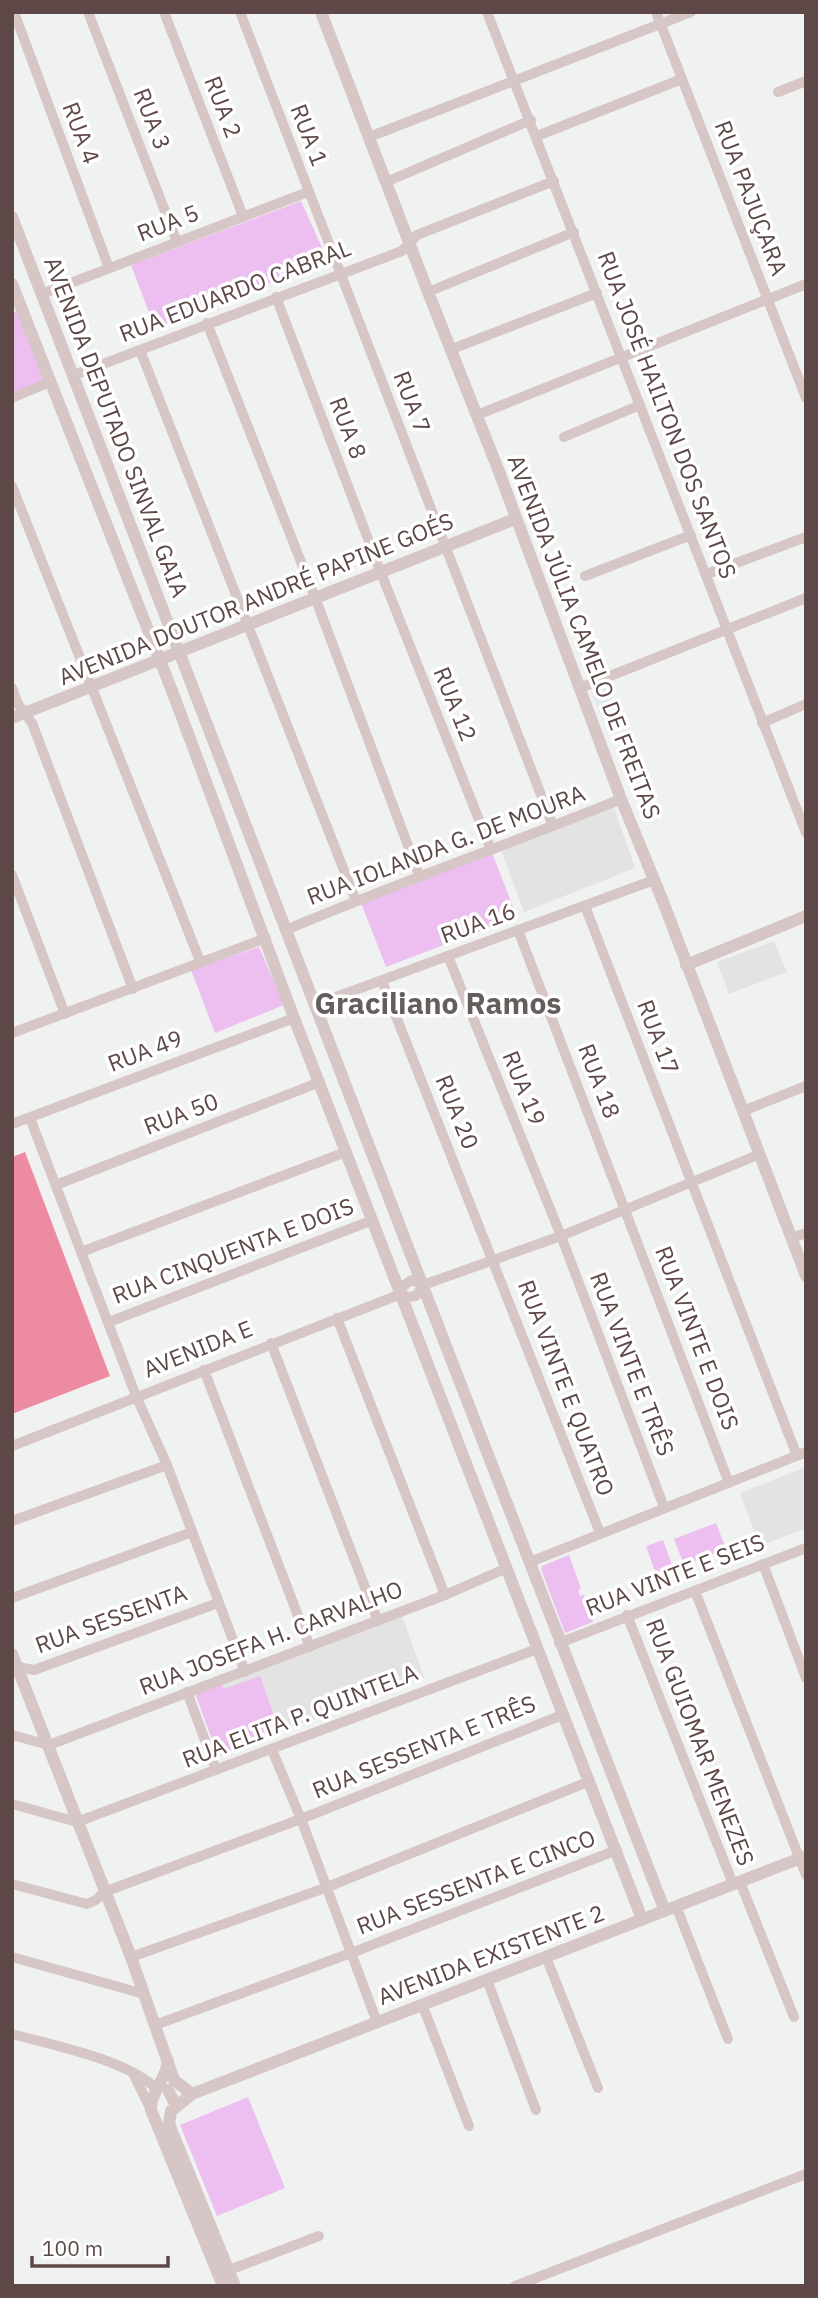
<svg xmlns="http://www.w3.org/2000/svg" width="818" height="2298" viewBox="0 0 818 2298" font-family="'IBM Plex Sans',sans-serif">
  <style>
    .commercial { fill: #dfe9ee }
    .education { fill: #e2e3e2 }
    .green { fill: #edbef0 }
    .water { fill: #ed8ba3 }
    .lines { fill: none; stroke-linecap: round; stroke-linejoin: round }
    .minor { stroke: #d7c6c6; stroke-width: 10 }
    .tertiary { stroke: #d7c6c6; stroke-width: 12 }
    .labels { text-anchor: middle; stroke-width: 7; stroke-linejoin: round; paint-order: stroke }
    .street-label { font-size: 23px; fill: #5d4847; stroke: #fff }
    .district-label { font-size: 30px; font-weight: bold; fill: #655d5c; stroke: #fff }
  </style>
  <rect width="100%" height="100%" fill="#f0f2f1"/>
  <path class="commercial" d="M607 687 622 725 607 731 591 692Z"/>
  <g class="education">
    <path d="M613 805 635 868 524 912 501 850Z"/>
    <path d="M774 941 787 972 729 994 717 962Z"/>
    <path d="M806 1467V1528L760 1546 740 1493Z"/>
    <path d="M401 1613 424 1677 245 1745 221 1682Z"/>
  </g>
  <g class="green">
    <path d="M301 201 328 261 155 328 131 265Z"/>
    <path d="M19 310 44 381 12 394V313Z"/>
    <path d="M491 850 517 917 386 967 360 900Z"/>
    <path d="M259 947 284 1005 215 1033 191 970Z"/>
    <path d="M716 1523 726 1549 684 1565 674 1539Z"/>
    <path d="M663 1540 673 1568 656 1574 646 1546Z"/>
    <path d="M569 1555 581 1589 578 1591 580 1596 584 1595 593 1622 565 1633 541 1569 542 1566Z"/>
    <path d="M260 1676 278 1727 244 1740 245 1745 218 1756 195 1693 221 1682 224 1689Z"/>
    <path d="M248 2097 285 2188 217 2216 180 2125Z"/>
  </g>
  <path class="water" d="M25 1152 110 1376 12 1414V1157Z"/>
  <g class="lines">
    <g class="minor">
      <path d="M14 12 109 268"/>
      <path d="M88 12 177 242"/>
      <path d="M164 12 243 216"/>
      <path d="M240 12 553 826"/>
      <path d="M487 12 806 833"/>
      <path d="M656 12 806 398"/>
      <path d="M778 92 806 81"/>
      <path d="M537 136 682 79"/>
      <path d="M369 137 691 12"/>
      <path d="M386 182 531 120"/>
      <path d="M428 292 574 232"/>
      <path d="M42 294 308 192"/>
      <path d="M276 297 381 573 491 850"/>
      <path d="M207 323 316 600 419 875"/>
      <path d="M452 349 597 293"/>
      <path d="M140 350 356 901"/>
      <path d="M74 375 402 251 417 235 554 181"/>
      <path d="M12 398 50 382"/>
      <path d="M477 415 806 284"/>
      <path d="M564 437 640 405"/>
      <path d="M12 486 200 961"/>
      <path d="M707 574 806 537"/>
      <path d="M585 576 691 535"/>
      <path d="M12 688 18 704 32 723 133 989"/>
      <path d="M580 688 806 598"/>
      <path d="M762 723 806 704"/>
      <path d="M12 875 65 1014"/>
      <path d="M585 906 797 1456"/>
      <path d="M286 930C397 883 510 844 621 799"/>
      <path d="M518 930 729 1483"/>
      <path d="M448 956 561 1236 664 1507"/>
      <path d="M382 981 600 1533"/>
      <path d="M317 1004 654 880"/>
      <path d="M12 1033 266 938"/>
      <path d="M743 1111 806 1086"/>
      <path d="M30 1118 136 1396 167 1465 245 1672"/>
      <path d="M12 1124 294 1018"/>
      <path d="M56 1185 320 1082"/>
      <path d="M791 1238 806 1233"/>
      <path d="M81 1252 346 1152"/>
      <path d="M401 1294 403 1286 412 1280 423 1285 561 1236 760 1154"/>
      <path d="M337 1318 445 1595"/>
      <path d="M109 1322 373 1220"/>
      <path d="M271 1343 378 1621"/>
      <path d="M204 1370 310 1647"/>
      <path d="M12 1446 401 1294 408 1297 416 1296 423 1285"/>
      <path d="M12 1521 167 1465"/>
      <path d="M530 1562 806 1452"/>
      <path d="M763 1564 806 1678"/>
      <path d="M695 1591 806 1875"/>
      <path d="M12 1598 192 1532"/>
      <path d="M627 1615 733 1884"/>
      <path d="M559 1643 806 1548"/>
      <path d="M13 1666 34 1670 218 1603"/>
      <path d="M187 1692 216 1770"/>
      <path d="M12 1735 49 1745 445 1595 507 1568"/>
      <path d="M272 1750 301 1819 377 2022"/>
      <path d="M12 1804 77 1822 537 1649"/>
      <path d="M740 1882 794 2017"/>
      <path d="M12 1884 87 1904 96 1900 104 1892 301 1819 562 1715"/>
      <path d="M676 1906 728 2039"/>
      <path d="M12 1957 144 1994"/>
      <path d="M131 1957 325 1888 590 1781"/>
      <path d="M546 1957 598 2088"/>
      <path d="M487 1980 536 2110"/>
      <path d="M422 2004 469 2126"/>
      <path d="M155 2025 351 1953 617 1850"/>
      <path d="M12 2034C55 2046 126 2059 158 2090"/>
      <path d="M133 2073 151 2110"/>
      <path d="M229 2270 319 2236"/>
      <path d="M515 2286 806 2174"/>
    </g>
    <g class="tertiary">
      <path d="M321 12 428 292 498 469 621 799 662 899 806 1276"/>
      <path d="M12 217C233 780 443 1348 665 1911"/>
      <path d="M12 284 174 696 294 1018 642 1919"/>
      <path d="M12 718 515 519"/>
      <path d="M686 965 806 916"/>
      <path d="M12 1654 131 1957 174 2080 192 2094"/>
      <path d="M168 2061C165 2082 150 2093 151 2110L223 2286"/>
      <path d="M168 2090 173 2100"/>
      <path d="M235 2286 169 2124 171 2111 192 2094 806 1856"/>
    </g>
  </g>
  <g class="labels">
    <g class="street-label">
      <text transform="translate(223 107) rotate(69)" y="8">RUA 2</text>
      <text transform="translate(152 119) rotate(69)" y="8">RUA 3</text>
      <text transform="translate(81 133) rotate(69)" y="8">RUA 4</text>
      <text transform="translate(309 135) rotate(69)" y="8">RUA 1</text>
      <text transform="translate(751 198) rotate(69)" y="8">RUA PAJUÇARA</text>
      <text transform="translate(168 223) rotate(-21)" y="8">RUA 5</text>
      <text transform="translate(235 291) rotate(-21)" y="8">RUA EDUARDO CABRAL</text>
      <text transform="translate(412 402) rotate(69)" y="8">RUA 7</text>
      <text transform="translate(667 415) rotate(69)" y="8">RUA JOSÉ HAILTON DOS SANTOS</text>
      <text transform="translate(116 427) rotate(69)" y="8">AVENIDA DEPUTADO SINVAL GAIA</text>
      <text transform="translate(348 428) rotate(69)" y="8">RUA 8</text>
      <text transform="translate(256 599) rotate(-22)" y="8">AVENIDA DOUTOR ANDRÉ PAPINE GOÉS</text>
      <text transform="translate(584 637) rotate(69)" y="8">AVENIDA JÚLIA CAMELO DE FREITAS</text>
      <text transform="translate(455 704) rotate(68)" y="8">RUA 12</text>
      <text transform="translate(446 845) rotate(-21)" y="8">RUA IOLANDA G. DE MOURA</text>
      <text transform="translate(478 923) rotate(-20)" y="8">RUA 16</text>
      <text transform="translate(658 1037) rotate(69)" y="8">RUA 17</text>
      <text transform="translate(145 1051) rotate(-21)" y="8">RUA 49</text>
      <text transform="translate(599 1081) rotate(69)" y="8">RUA 18</text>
      <text transform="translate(524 1088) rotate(68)" y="8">RUA 19</text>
      <text transform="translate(457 1112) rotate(68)" y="8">RUA 20</text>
      <text transform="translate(181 1114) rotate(-21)" y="8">RUA 50</text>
      <text transform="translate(233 1251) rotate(-21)" y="8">RUA CINQUENTA E DOIS</text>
      <text transform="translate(697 1338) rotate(69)" y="8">RUA VINTE E DOIS</text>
      <text transform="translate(198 1349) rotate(-22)" y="8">AVENIDA E</text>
      <text transform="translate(632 1364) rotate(69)" y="8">RUA VINTE E TRÊS</text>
      <text transform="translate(566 1388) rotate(69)" y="8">RUA VINTE E QUATRO</text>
      <text transform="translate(675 1575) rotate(-21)" y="8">RUA VINTE E SEIS</text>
      <text transform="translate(111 1619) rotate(-20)" y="8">RUA SESSENTA</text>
      <text transform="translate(271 1638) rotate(-21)" y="8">RUA JOSEFA H. CARVALHO</text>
      <text transform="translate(300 1716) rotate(-21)" y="8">RUA ELITA P. QUINTELA</text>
      <text transform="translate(700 1742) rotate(69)" y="8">RUA GUIOMAR MENEZES</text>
      <text transform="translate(424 1747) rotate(-22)" y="8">RUA SESSENTA E TRÊS</text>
      <text transform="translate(476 1882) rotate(-21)" y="8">RUA SESSENTA E CINCO</text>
      <text transform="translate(491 1955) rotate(-21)" y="8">AVENIDA EXISTENTE 2</text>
    </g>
    <g class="district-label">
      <text x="438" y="1014">Graciliano Ramos</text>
    </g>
  </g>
  <rect width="818" height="2298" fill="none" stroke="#5d4847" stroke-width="28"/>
  <path d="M32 2256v10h136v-10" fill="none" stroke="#5d4847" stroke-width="3.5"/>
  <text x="42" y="2256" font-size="21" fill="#5d4847" stroke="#ffffff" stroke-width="5" paint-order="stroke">100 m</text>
</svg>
